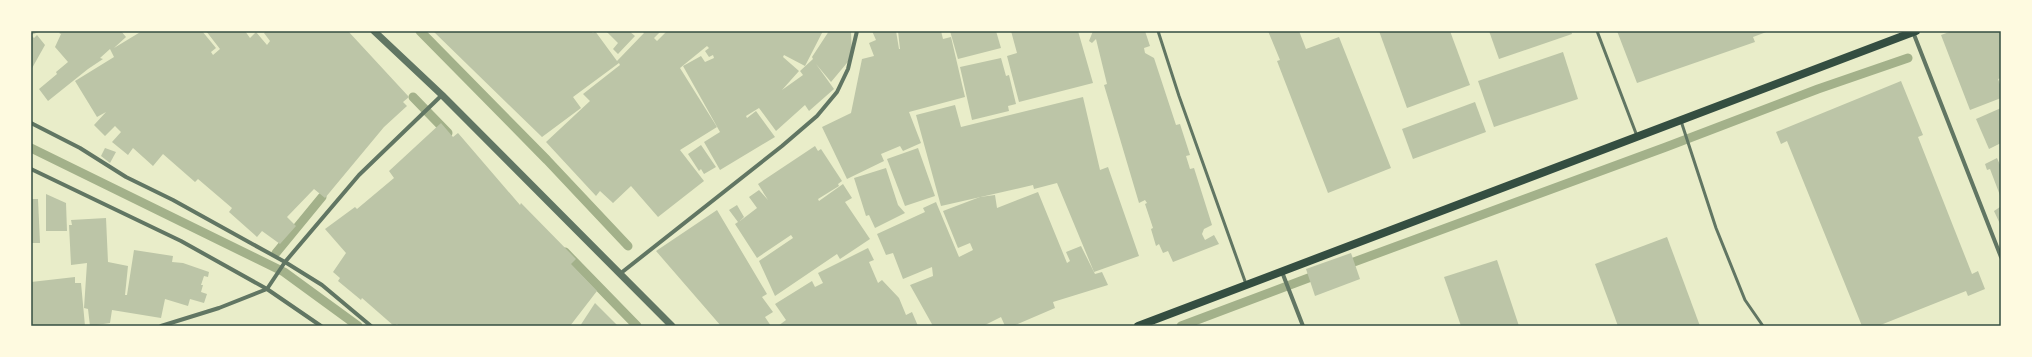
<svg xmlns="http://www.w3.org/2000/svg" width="2032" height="357" viewBox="0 0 2032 357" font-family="Commissioner,sans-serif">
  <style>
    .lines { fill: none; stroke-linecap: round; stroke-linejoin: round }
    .stream { stroke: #a3b18a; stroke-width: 9 }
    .building { fill: #bcc5a7 }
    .service { stroke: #617663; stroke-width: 3 }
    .minor { stroke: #617663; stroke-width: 4 }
    .tertiary { stroke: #617663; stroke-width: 7 }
    .secondary { stroke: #344e41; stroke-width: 8 }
    .neatline { fill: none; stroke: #344e41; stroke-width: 1.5 }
  </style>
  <rect width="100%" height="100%" fill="#e9edc9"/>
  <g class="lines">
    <g class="stream">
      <path d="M420 31 547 160 628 246"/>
      <path d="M413 97 448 133"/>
      <path d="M31 148 284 272 358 326"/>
      <path d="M565 252 637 326"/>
      <path d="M276 253 322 197"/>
      <path d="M1343 266 1666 147 1818 89 1908 58"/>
      <path d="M1181 326 1319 274"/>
    </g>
  </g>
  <g class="building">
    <path d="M31 31H41L31 35 34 38 37 35 45 45 31 70Z"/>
    <path d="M61 31H121L126 37 114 48 142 31H202L216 48 211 52 213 55 220 49 206 31H245L250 38 256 32 267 45 270 41 264 33 266 31H348L409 97 403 102 407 106 384 127 325 198 314 189 287 217 296 226 280 244 262 231 257 237 229 212 232 208 198 179 195 182 163 154 153 166 133 148 128 155 112 142 121 132 115 126 105 136 94 125 106 112 97 117 75 81 114 57 110 49 100 58 103 59 88 69 48 101 39 89 57 74 56 72 68 62 55 47 61 34 59 33Z"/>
    <path d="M433 31H591L593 33 595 31 617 61 644 33 642 31H661L654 38 657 41 667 31H823L805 66 784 55 783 57 799 71 782 90 803 75 800 71 813 59 812 57 829 31H851L852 57 831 82 816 64 834 89 809 111 805 105 776 131 759 108 746 116 747 118 756 111 775 137 720 170 704 142 720 132 683 66 701 56 705 62 714 58 713 55 709 57 705 51 709 48 707 46 680 68 717 127 680 150 704 181 658 217 631 186 613 203 600 191 596 196 546 142 590 101 583 94 620 65 619 63 573 97 581 108 542 137Z"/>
    <path d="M606 31H629L635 36 618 54 613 49 618 43Z"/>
    <path d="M872 31H896L899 49H900L898 31H941L943 39 951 37 965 97 909 112 921 143 903 151 900 146 881 154 884 161 847 179 822 127 851 113 862 59 874 56 869 43 876 40Z"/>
    <path d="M950 31H996L1001 48 958 59Z"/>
    <path d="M1011 31H1078L1093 83 1019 102 1007 56 1017 53Z"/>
    <path d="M1093 31H1145L1150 46 1144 48 1145 53 1154 58 1176 125 1180 124 1190 155 1186 156 1190 169 1194 168 1212 225 1204 229 1202 234 1205 240 1214 235 1219 244 1173 262 1168 251 1163 253 1159 244 1156 246 1151 229 1153 228 1145 204 1147 203 1145 200 1139 203 1104 85 1107 84 1096 39 1092 43 1089 41Z"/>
    <path d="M1268 31H1299L1306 49 1339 37 1391 168 1328 193 1277 61 1280 60Z"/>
    <path d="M1379 31H1450L1470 85 1407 108Z"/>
    <path d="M1489 31H1571L1572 34 1499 59Z"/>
    <path d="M1617 31H1769L1753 37 1755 42 1637 83Z"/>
    <path d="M1952 31H2001V78L1998 79 2001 87V98L1970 110 1941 35Z"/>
    <path d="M1563 52 1578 99 1494 127 1478 81Z"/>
    <path d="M1001 58 1006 76 1009 75 1016 104 1008 106 1009 111 972 120 960 67Z"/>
    <path d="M1901 81 1923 135 1918 137 1972 274 1978 271 1985 289 1968 296 1966 291 1878 326H1862L1787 141 1781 144 1776 132Z"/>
    <path d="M1083 97 1100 170 1108 167 1139 256 1094 272 1057 183 1034 189 1033 185 941 206 916 115 955 105 961 127Z"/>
    <path d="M1475 102 1486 132 1413 159 1402 129Z"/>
    <path d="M2001 108V143L1989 149 1976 119Z"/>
    <path d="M441 123 453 137 458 133 520 205 521 203 576 259 571 264 597 291 570 326H399L397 324 394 326 362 298 361 300 338 281 340 278 333 272 346 253 325 229 355 207 357 209 394 178 389 171Z"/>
    <path d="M701 145 716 167 704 174 701 169 699 171 688 154Z"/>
    <path d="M815 146 818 151 821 149 842 181 838 184 839 186 818 199 819 201 843 184 852 198 845 202 870 239 840 259 837 254 775 296 759 261 793 238 791 235 757 258 735 224 738 222 729 210 737 205 744 217 740 221 757 208 749 197 759 190 768 200 758 184Z"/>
    <path d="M105 148 116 152 110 163 101 156Z"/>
    <path d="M918 148 935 196 905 206 887 159Z"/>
    <path d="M1997 158 2001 167V198L1990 169 1987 170 1985 164Z"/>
    <path d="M886 168 898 205 905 213 875 228 869 215 866 216 854 178Z"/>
    <path d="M1038 192 1067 263 1070 261 1066 252 1081 246 1095 274 1102 272 1108 285 1053 302 1055 308 1013 326H1005L1001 317 983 326H933L910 285 933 276 932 267 903 279 893 253 886 255 877 234 925 212 923 208 936 202 959 257 973 250 970 243 958 248 943 211 980 197 995 195 997 208Z"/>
    <path d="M46 194 66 203 67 231H46Z"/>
    <path d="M31 199H38L40 243H31Z"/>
    <path d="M2000 207 2001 208V226L1994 211Z"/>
    <path d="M717 210 767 294 762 297 773 312 765 317 771 326H721L656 251Z"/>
    <path d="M106 218 108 262 128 266 125 295H127L134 250 173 256 172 262 183 263 209 272 208 277 204 276 201 285H203L201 292 207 294 204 303 190 299 188 306 165 299 161 318 112 310 110 323 90 326 88 309 84 308 87 263 71 265 69 225H72L71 220Z"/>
    <path d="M1667 237 1700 326H1618L1595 264Z"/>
    <path d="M868 248 874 260 869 262 878 283 882 280 899 298 906 315 912 312 918 326H778L786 320 775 304 812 281 815 287 823 283 818 273Z"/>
    <path d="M1351 253 1360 279 1315 296 1306 269Z"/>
    <path d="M1497 260 1519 326H1461L1444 277Z"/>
    <path d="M75 277V283H81L85 326H31V282Z"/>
    <path d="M595 303 618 326H580Z"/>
  </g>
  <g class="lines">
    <g class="service">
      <path d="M1158 31 1179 96 1246 284"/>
      <path d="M1597 31 1637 136"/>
      <path d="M1681 121 1716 228 1745 300 1763 326"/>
    </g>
    <g class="minor">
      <path d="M1913 32 2001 257"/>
      <path d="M31 123 80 148 126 177 173 200 285 262 322 285 371 326"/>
      <path d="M31 169 181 241 267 289 321 326"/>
      <path d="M1282 272 1303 326"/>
      <path d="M621 273 782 146 817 116 837 92 848 69 857 31"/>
      <path d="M161 326 219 308 267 289 285 262 359 175 442 95"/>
    </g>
    <path class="tertiary" d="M374 31 442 95 672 326"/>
    <path class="secondary" d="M1138 326 1916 31"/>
  </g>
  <rect width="2032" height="357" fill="none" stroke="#fefae0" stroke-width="64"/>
  <rect x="32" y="32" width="1968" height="293" class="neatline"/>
</svg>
